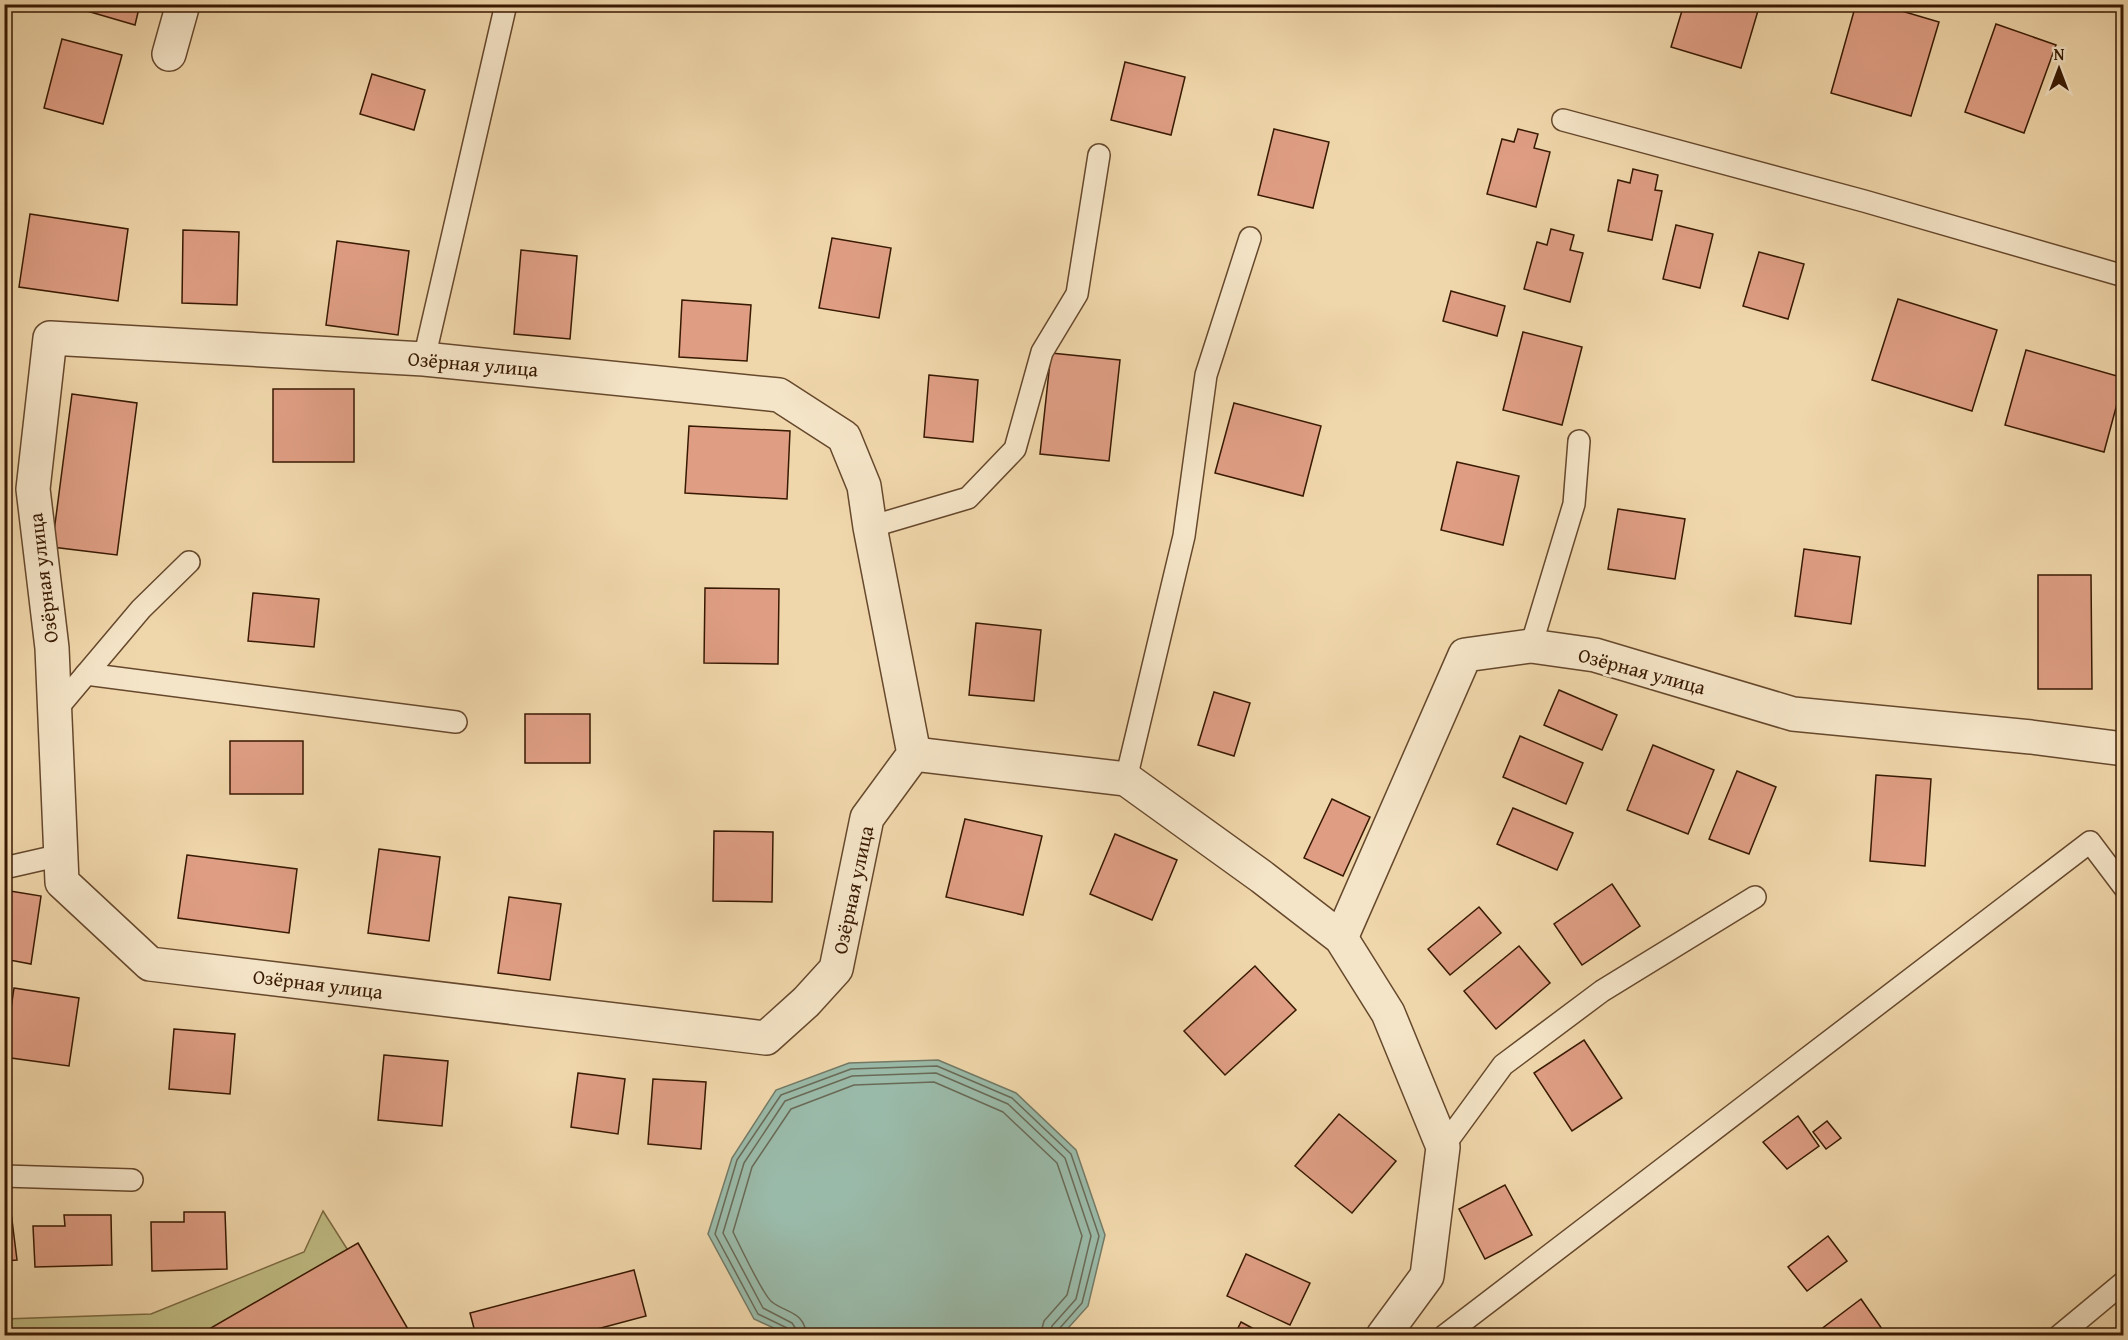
<svg xmlns="http://www.w3.org/2000/svg" width="2128" height="1340" viewBox="0 0 2128 1340" font-family="'Gentium Book Plus',serif">
  <style>
    .green { fill: #c0bc84; stroke: #7c6a43; stroke-width: 1.5 }
    .water { fill: #9abaa9; stroke: #737a66; stroke-width: 1.5 }
    .lines { fill: none; stroke-linecap: round; stroke-linejoin: round }
    .shore { stroke: #696a56; stroke-width: 1.5 }
    .building { fill: #df9e84; stroke: #381902; stroke-width: 1.5 }
    .lane-casing { stroke: #66482c; stroke-width: 24 }
    .street-casing { stroke: #66482c; stroke-width: 36 }
    .lane { stroke: #f5e5c8; stroke-width: 21 }
    .street { stroke: #f5e5c8; stroke-width: 33 }
    .labels { text-anchor: middle; stroke-width: 6; stroke-linejoin: round; paint-order: stroke }
    .street-label { font-size: 20px; fill: #381902; stroke: #f5e5c8 }
  </style>
  <rect width="100%" height="100%" fill="#f0d7ab"/>
  <filter id="stains"><feTurbulence type="fractalNoise" baseFrequency=".00333" numOctaves="4"/><feColorMatrix values="0 0 0 0 .2 0 0 0 0 .09 0 0 0 0 .02 0 0 0 .5 -.17"/></filter>
  <radialGradient id="worn" r=".72"><stop offset=".6" stop-color="#630" stop-opacity="0"/><stop offset="1" stop-color="#630" stop-opacity=".3"/></radialGradient>
  <path class="green" d="M323 1211 356 1263 202 1335H5L4 1319 151 1314 304 1252Z"/>
  <path class="water" d="M938 1060 1016 1093 1076 1150 1105 1235 1088 1306 1061 1336 789 1335 754 1319 708 1234 732 1158 776 1090 849 1063Z"/>
  <g class="lines">
    <g class="shore">
      <path d="M790 1336 787 1328 758 1314 715 1234 737 1160 781 1095 851 1069 937 1066 1012 1098 1071 1154 1099 1236 1082 1303 1059 1329 1057 1336"/>
      <path d="M797 1336 796 1329 792 1323 763 1308 723 1233 744 1163 785 1101 852 1076 936 1073 1008 1104 1065 1158 1091 1236 1076 1299 1052 1326 1049 1336"/>
      <path d="M806 1336C806 1312 786 1313 772 1302 764 1297 739 1244 733 1232L752 1167 791 1109 854 1085 934 1082 1003 1112 1057 1163 1082 1236 1067 1295 1044 1321 1040 1336"/>
    </g>
  </g>
  <g class="building">
    <path d="M63 4H140L135 25Z"/>
    <path d="M1684 4H1760L1741 68 1671 47Z"/>
    <path d="M1856 4H1878L1939 22 1911 116 1831 93Z"/>
    <path d="M1996 24 2056 45 2024 133 1965 112Z"/>
    <path d="M62 39 122 55 103 124 44 108Z"/>
    <path d="M1125 62 1185 77 1171 135 1111 120Z"/>
    <path d="M372 74 425 90 414 130 360 114Z"/>
    <path d="M1274 129 1329 142 1313 208 1258 195Z"/>
    <path d="M1518 129 1538 134 1534 148 1550 152 1536 207 1487 194 1502 139 1514 142Z"/>
    <path d="M1633 169 1658 175 1655 190 1662 191 1652 240 1608 231 1618 180 1630 183Z"/>
    <path d="M30 214 128 229 118 301 19 287Z"/>
    <path d="M1676 225 1713 234 1700 288 1663 279Z"/>
    <path d="M1551 229 1574 235 1570 250 1583 253 1570 302 1524 289 1537 242 1547 245Z"/>
    <path d="M183 230 239 232 237 305 182 303Z"/>
    <path d="M832 238 891 248 879 318 819 308Z"/>
    <path d="M337 241 409 251 398 335 326 325Z"/>
    <path d="M521 250 577 256 570 339 514 334Z"/>
    <path d="M1759 252 1804 264 1788 319 1743 306Z"/>
    <path d="M1451 291 1505 306 1497 336 1443 321Z"/>
    <path d="M1898 299 1997 330 1972 411 1872 380Z"/>
    <path d="M682 300 751 305 747 361 679 357Z"/>
    <path d="M1523 332 1582 347 1562 425 1503 410Z"/>
    <path d="M2026 350 2124 378 2104 452 2005 425Z"/>
    <path d="M1051 353 1120 360 1109 461 1040 454Z"/>
    <path d="M929 375 978 380 973 442 924 437Z"/>
    <rect x="273" y="389" width="81" height="73"/>
    <path d="M72 394 137 403 117 555 52 547Z"/>
    <path d="M1234 403 1321 426 1303 496 1215 473Z"/>
    <path d="M689 426 790 431 787 499 685 493Z"/>
    <path d="M1457 462 1519 476 1503 545 1441 530Z"/>
    <path d="M1618 509 1685 519 1675 579 1608 569Z"/>
    <path d="M1804 549 1860 557 1851 624 1795 616Z"/>
    <path d="M2038 575H2091L2092 689H2038Z"/>
    <path d="M705 588 779 589 778 664 704 663Z"/>
    <path d="M253 593 319 599 314 647 248 641Z"/>
    <path d="M976 623 1041 630 1034 701 969 695Z"/>
    <path d="M1559 690 1617 715 1602 750 1544 725Z"/>
    <path d="M1214 692 1250 703 1234 756 1198 745Z"/>
    <rect x="525" y="714" width="65" height="49"/>
    <path d="M1520 736 1583 763 1566 804 1503 777Z"/>
    <rect x="230" y="741" width="73" height="53"/>
    <path d="M1653 745 1714 770 1688 834 1627 810Z"/>
    <path d="M1737 771 1776 787 1749 854 1709 839Z"/>
    <path d="M1876 775 1931 779 1925 866 1870 861Z"/>
    <path d="M1332 799 1370 817 1343 876 1304 858Z"/>
    <path d="M1513 808 1573 833 1557 870 1497 844Z"/>
    <path d="M965 819 1042 836 1023 915 946 897Z"/>
    <path d="M714 831 773 832 772 902 713 901Z"/>
    <path d="M1115 834 1177 860 1152 920 1090 894Z"/>
    <path d="M379 849 440 857 429 941 368 933Z"/>
    <path d="M187 855 297 869 289 933 178 918Z"/>
    <path d="M1612 884 1640 926 1582 965 1554 924Z"/>
    <path d="M4 890 41 896 31 964 4 959Z"/>
    <path d="M509 897 561 904 550 980 498 973Z"/>
    <path d="M1479 907 1501 933 1450 975 1428 949Z"/>
    <path d="M1519 946 1550 983 1496 1029 1464 991Z"/>
    <path d="M1255 966 1296 1010 1225 1075 1184 1031Z"/>
    <path d="M14 988 79 998 69 1066 4 1057Z"/>
    <path d="M174 1029 235 1034 230 1094 169 1089Z"/>
    <path d="M1584 1040 1622 1098 1572 1131 1534 1073Z"/>
    <path d="M384 1055 448 1061 442 1126 378 1120Z"/>
    <path d="M578 1073 625 1079 618 1134 571 1127Z"/>
    <path d="M653 1079 706 1082 701 1149 648 1144Z"/>
    <path d="M1339 1114 1396 1161 1352 1213 1295 1166Z"/>
    <path d="M1798 1116 1819 1146 1787 1169 1763 1142Z"/>
    <path d="M1827 1121 1841 1138 1826 1149 1813 1132Z"/>
    <path d="M1505 1185 1532 1235 1485 1259 1459 1209Z"/>
    <path d="M10 1204 17 1260 4 1261V1205Z"/>
    <path d="M184 1212H225L227 1269 152 1271 151 1222H184Z"/>
    <path d="M64 1215H111L112 1265 35 1267 33 1226H65Z"/>
    <path d="M1828 1236 1847 1261 1807 1291 1788 1267Z"/>
    <path d="M358 1243 412 1336H197Z"/>
    <path d="M1246 1254 1310 1283 1290 1325 1227 1296Z"/>
    <path d="M634 1270 646 1316 571 1336H476L470 1313Z"/>
    <path d="M1861 1299 1887 1336H1812Z"/>
    <path d="M1241 1322 1267 1336H1234Z"/>
  </g>
  <g class="lines">
    <g class="lane-casing">
      <g id="lane">
        <path d="M1563 120 1864 201 2124 276"/>
        <path d="M424 359 506 4"/>
        <path d="M870 527 968 498 1015 449 1042 352 1077 294 1099 155"/>
        <path d="M1531 646 1574 504 1579 441"/>
        <path d="M86 674 456 722"/>
        <path d="M55 711 141 609 189 562"/>
        <path d="M1126 779 1184 536 1206 375 1250 238"/>
        <path d="M4 868 61 855"/>
        <path d="M1443 1147 1503 1065 1602 991 1755 897"/>
        <path d="M4 1176 132 1180"/>
        <path d="M1444 1336 2090 842 2124 887"/>
        <path d="M2059 1336 2124 1282"/>
      </g>
    </g>
    <g class="street-casing">
      <g id="street">
        <path d="M169 54 183 4"/>
        <path d="M50 338 424 359 779 395 844 437 864 486 870 527 914 754 867 818 836 969 806 1002 766 1038 150 964 62 882 52 648 33 489Z"/>
        <path d="M914 754 1126 779 1262 877 1341 938 1388 1013 1443 1147 1427 1276 1383 1336"/>
        <path d="M1341 938 1465 655 1531 646 1595 655 1793 714 2031 737 2124 749"/>
      </g>
    </g>
    <use href="#lane" class="lane"/>
    <use href="#street" class="street"/>
  </g>
  <g class="labels">
    <g class="street-label">
      <text transform="translate(473 364) rotate(5)" y="7">Озёрная улица</text>
      <text transform="translate(43 578) rotate(-97)" y="7">Озёрная улица</text>
      <text transform="translate(1642 671) rotate(15)" y="7">Озёрная улица</text>
      <text transform="translate(853 890) rotate(-78)" y="7">Озёрная улица</text>
      <text transform="translate(318 984) rotate(7)" y="7">Озёрная улица</text>
    </g>
  </g>
  <rect width="2128" height="1340" fill="none" stroke="#f0d7ab" stroke-width="24"/>
  <rect x="6" y="6" width="2116" height="1328" fill="none" stroke="#381902" stroke-width="3"/>
  <rect x="12" y="12" width="2104" height="1316" fill="none" stroke="#381902" stroke-width="1.5"/>
  <g transform="translate(2059 69)" stroke="#f5e5c8" stroke-width="4.5" paint-order="stroke">
  <path d="M0-4.5L10 22L0 15L-10 22Z" fill="#381902"/>
  <text y="-9" font-size="16" font-weight="bold" text-anchor="middle" fill="#381902">N</text>
  </g>
  <rect width="100%" height="100%" filter="url(#stains)"/>
  <rect width="100%" height="100%" fill="url(#worn)"/>
</svg>
